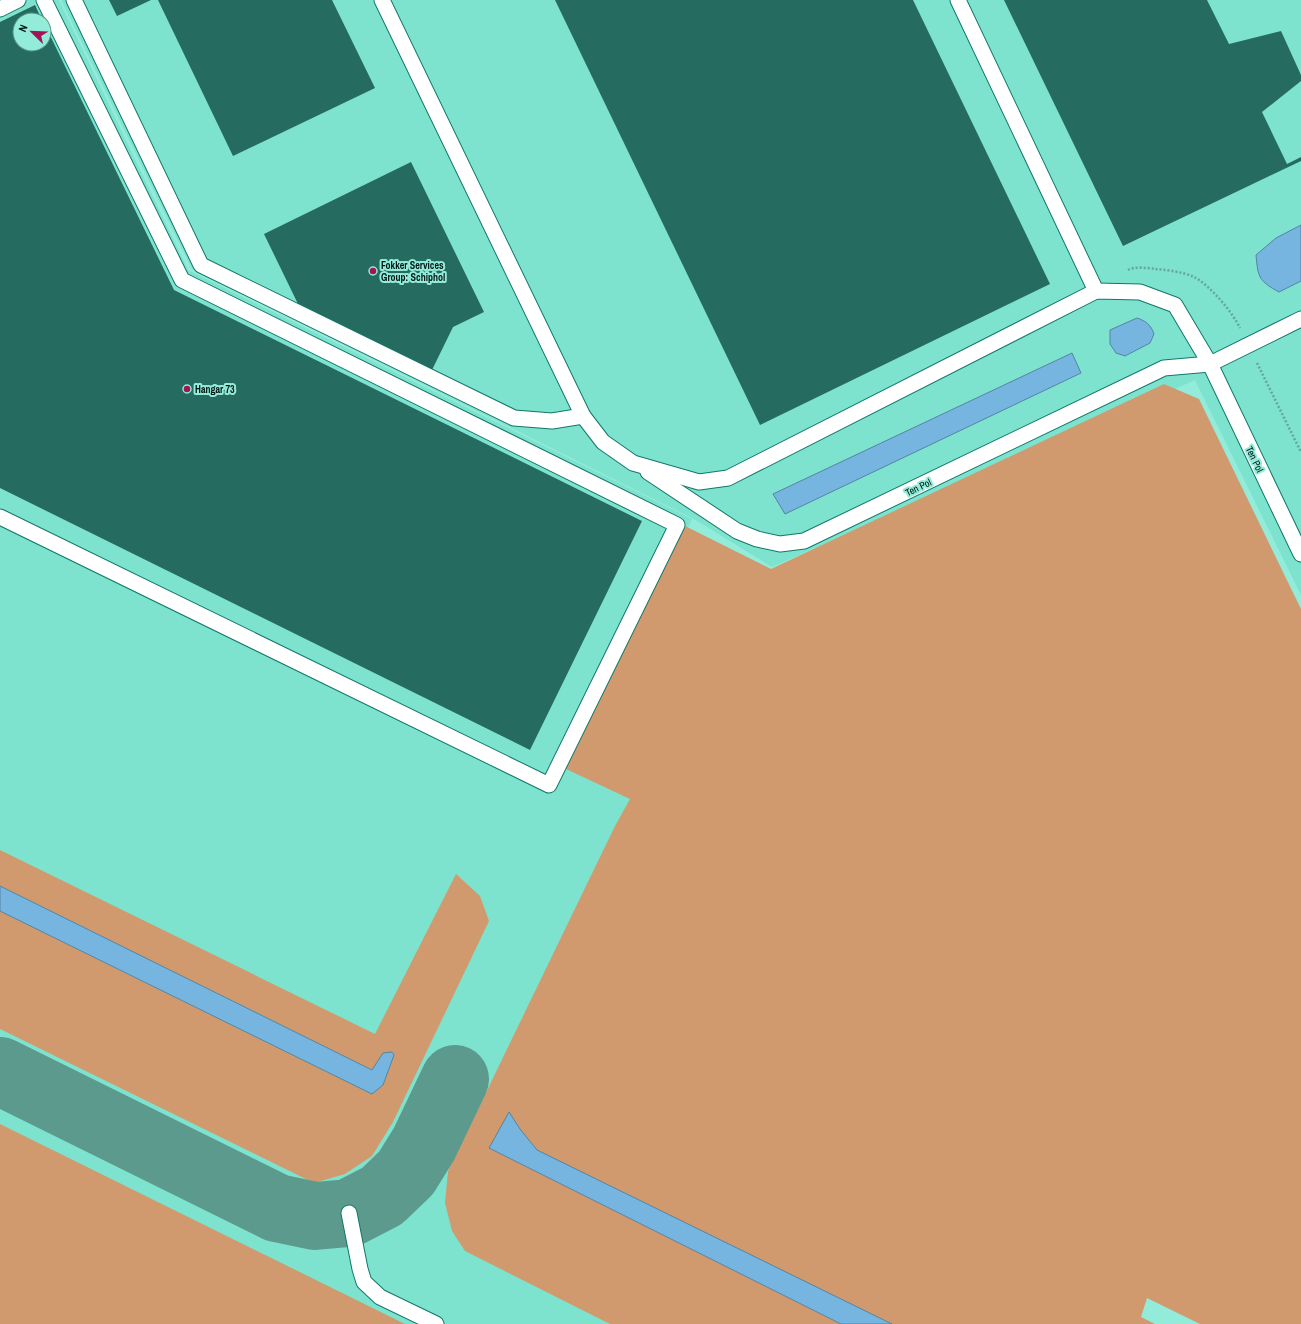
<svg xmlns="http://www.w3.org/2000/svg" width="1301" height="1324" viewBox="0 0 1301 1324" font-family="'Archivo Narrow',sans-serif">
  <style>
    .built { fill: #7de2ce; fill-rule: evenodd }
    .green { fill: #d19a6e }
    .water { fill: #76b5e0; stroke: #5385a2 }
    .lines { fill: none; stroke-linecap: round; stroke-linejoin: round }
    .taxiway { stroke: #5c9a8e; stroke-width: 68 }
    .building { fill: #266b5f }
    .service-casing { stroke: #127868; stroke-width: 17 }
    .path { stroke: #64a799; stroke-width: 2.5; stroke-dasharray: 2 2; stroke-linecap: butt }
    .service { stroke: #fff; stroke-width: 15 }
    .poi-dot { fill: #a31358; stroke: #93ebd9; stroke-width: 1.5 }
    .labels { text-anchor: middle; stroke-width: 4; stroke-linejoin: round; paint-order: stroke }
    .poi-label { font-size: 10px; font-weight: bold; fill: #001612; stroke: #93ebd9; text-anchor: start }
    .street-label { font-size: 10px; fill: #001612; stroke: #93ebd9 }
  </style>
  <rect width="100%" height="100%" fill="#93ebd9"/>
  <g class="built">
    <path d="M0 0H59L188 270 692 519 581 748 630 771 841 1324H0ZM20 20H44V44H20Z"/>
    <path d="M61 0H1301V595L1195 380 772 567 694 519 192 269Z"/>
  </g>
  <g class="green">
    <path d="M1164 384 1199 399 1301 609V1324H1200L1147 1298 1141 1317 1155 1324H610L465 1251 452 1231 445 1203 448 1171 615 826 630 799 566 769 685 526 771 569Z"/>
    <path d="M0 850 375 1034 456 874 480 896 489 921 393 1122 372 1156 345 1174 314 1183 0 1029V911L372 1094 383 1053 372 1070 0 886Z"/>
    <path d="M0 1124 405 1324H0Z"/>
  </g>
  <g class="water">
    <path d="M1301 225V281L1279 292C1259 281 1258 278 1256 255L1276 238Z"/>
    <path d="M1137 318C1146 321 1151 325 1154 334L1150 343 1125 356 1116 353 1110 344V330Z"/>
    <path d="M1072 353 1081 373 785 514 773 494Z"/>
    <path d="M0 886 372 1070 383 1053 392 1052 394 1055 383 1085 372 1094 0 911Z"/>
    <path d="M509 1112 520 1129 537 1150 892 1324H841L489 1148Z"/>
  </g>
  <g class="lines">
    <path class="taxiway" d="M0 1071 277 1208 315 1216 349 1213 382 1196 406 1173 424 1144 455 1079"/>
  </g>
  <g class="building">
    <path d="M109 0H151L117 16Z"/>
    <path d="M158 0H332L375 88 233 156Z"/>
    <path d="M555 0H913L1050 284 760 425Z"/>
    <path d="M1004 0H1207L1229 44 1281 31 1301 75V81L1262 112 1287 164 1301 157V161L1123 246Z"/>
    <path d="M35 5 42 20H20V44H44V23L174 290 642 521 530 750 0 488V22Z"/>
    <path d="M411 162 484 312 453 327 431 372 300 308 264 234Z"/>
  </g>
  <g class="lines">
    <g class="service-casing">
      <g id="service">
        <path d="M74 0 201 265 514 418 552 421 583 416"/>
        <path d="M382 0 583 416 603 442 633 463 699 482 728 478 1096 291 1140 292 1175 305 1210 364 1301 554"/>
        <path d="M958 0 1096 291"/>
        <path d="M0 9 18 0"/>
        <path d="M648 472 737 531 757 539 780 544 804 541 1164 368 1210 364 1301 319"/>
        <path d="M0 517 549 785 677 525 182 280 44 0"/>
        <path d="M349 1213 360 1269 364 1282 380 1297 436 1324"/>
      </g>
    </g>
    <g class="path">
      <path d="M1128 270C1135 266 1147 268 1155 269 1168 270 1183 272 1194 277 1210 285 1233 313 1240 328"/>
      <path d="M1257 363 1301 452"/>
    </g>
    <use href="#service" class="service"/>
  </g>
  <g class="poi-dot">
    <circle cx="373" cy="271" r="4"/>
    <circle cx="187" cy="389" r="4"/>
  </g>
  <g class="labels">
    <g class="poi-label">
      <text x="381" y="269">Fokker Services<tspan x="381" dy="12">Group: Schiphol</tspan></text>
      <text x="195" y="393">Hangar 73</text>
    </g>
    <g class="street-label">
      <text transform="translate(1255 459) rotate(64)" y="4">Ten Pol</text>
      <text transform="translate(918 487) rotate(-26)" y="4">Ten Pol</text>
    </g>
  </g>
  <g transform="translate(32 32) rotate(293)"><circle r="19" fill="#93ebd9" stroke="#589689"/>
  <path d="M0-3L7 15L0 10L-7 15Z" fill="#a31358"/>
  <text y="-6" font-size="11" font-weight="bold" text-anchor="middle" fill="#001612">N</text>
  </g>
</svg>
